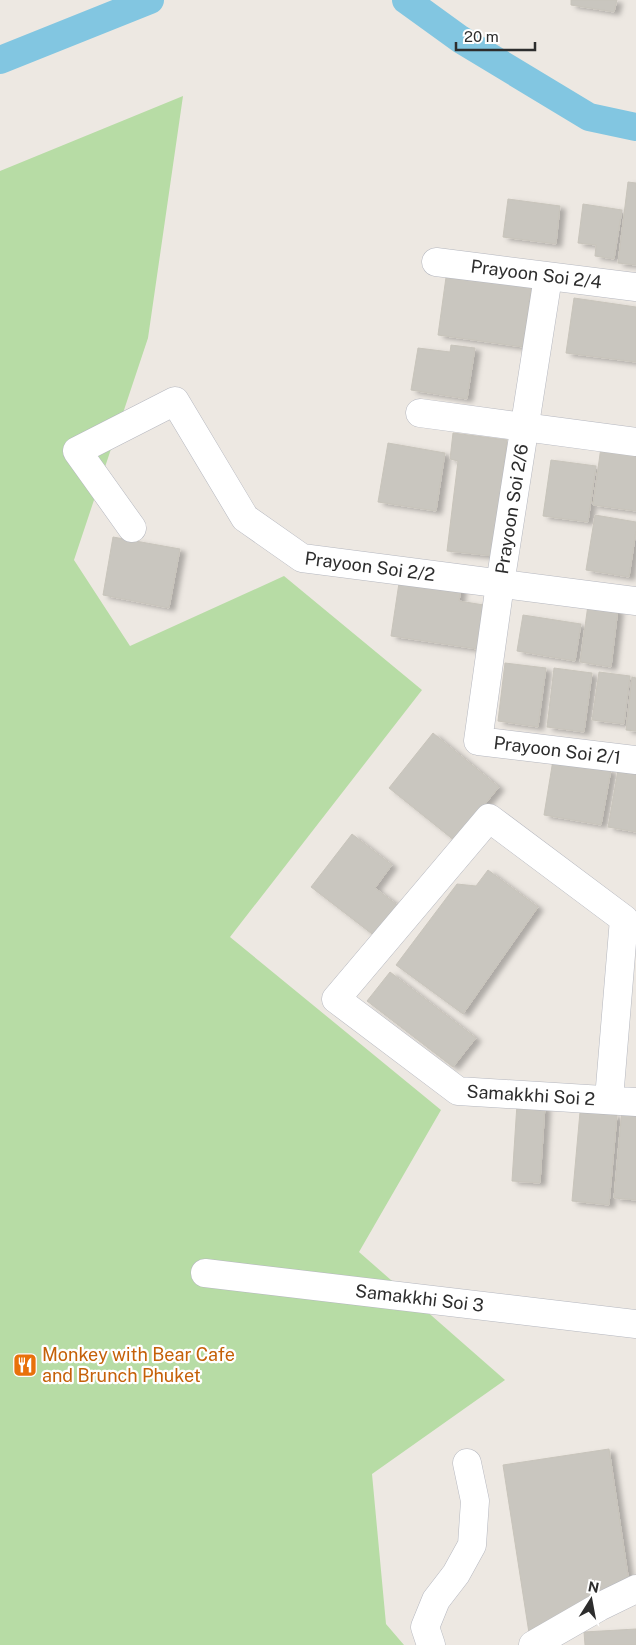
<svg xmlns="http://www.w3.org/2000/svg" width="636" height="1645" viewBox="0 0 636 1645" font-family="'Public Sans',sans-serif">
  <style>
    .green { fill: #b7dca5 }
    .lines { fill: none; stroke-linecap: round; stroke-linejoin: round }
    .canal { stroke: #82c6e1; stroke-width: 28 }
    .building { fill: #c9c6bf; stroke: #c8c4bb; filter: url(#shadow) }
    .street-casing { stroke: #b5b7bf; stroke-width: 29 }
    .street { stroke: #fff; stroke-width: 28 }
    .labels { text-anchor: middle; stroke-width: 4.5; stroke-linejoin: round; paint-order: stroke }
    .street-label { font-size: 18px; fill: #2d2d2d; stroke: #fff }
    .food-label { font-size: 18px; fill: #c56008; stroke: #fff; text-anchor: start }
  </style>
  <defs>
    <filter id="shadow"><feDropShadow dx="5.5" dy="3" stdDeviation="2.5" flood-color="#0004"/></filter>
  </defs>
  <rect width="100%" height="100%" fill="#ede8e2"/>
  <path class="green" d="M183 96 148 338 74 560 130 646 284 576 422 690 230 937 441 1110 359 1252 505 1380 372 1474 386 1624 404 1645H0V171Z"/>
  <g class="lines">
    <g class="canal">
      <path d="M406 0 460 39 589 117 636 127"/>
      <path d="M0 60 150 0"/>
    </g>
  </g>
  <g class="building">
    <path d="M571 0H617L614 12 571 5Z"/>
    <path d="M628 182 636 183V265L618 263Z"/>
    <path d="M508 199 560 206 556 244 503 237Z"/>
    <path d="M583 204 622 210 614 259 595 256 596 245 578 243Z"/>
    <path d="M447 270 532 282 523 347 438 335Z"/>
    <path d="M574 298 636 307V362L566 353Z"/>
    <path d="M451 345 475 348 467 399 411 390 418 348 450 352Z"/>
    <path d="M453 433 507 440 503 470H505L494 556 447 551 458 461 450 459Z"/>
    <path d="M388 443 445 453 436 511 378 502Z"/>
    <path d="M601 447 636 451V511L593 505Z"/>
    <path d="M551 460 596 466 588 522 543 516Z"/>
    <path d="M595 515 636 522V531L629 577 586 570Z"/>
    <path d="M113 537 180 549 169 608 103 595Z"/>
    <path d="M399 583 462 584 459 601 490 606 484 650 391 636Z"/>
    <path d="M588 605 618 609 611 667 580 662Z"/>
    <path d="M523 615 581 624 575 661 517 651Z"/>
    <path d="M505 663 546 668 538 727 498 721Z"/>
    <path d="M554 668 592 673 584 732 547 727Z"/>
    <path d="M599 672 630 676 624 724 592 720Z"/>
    <path d="M632 677 636 678V731L626 730Z"/>
    <path d="M433 733 499 787 455 841 389 788Z"/>
    <path d="M553 760 611 770 601 825 544 815Z"/>
    <path d="M618 770 636 773V832L608 827Z"/>
    <path d="M352 834 392 865 375 888 400 907 376 937 311 887Z"/>
    <path d="M488 870 538 907 463 1014 396 965 457 884 476 886Z"/>
    <path d="M390 972 476 1038 453 1067 367 1001Z"/>
    <path d="M517 1104 545 1106 540 1183 512 1181Z"/>
    <path d="M622 1109 636 1110V1200L614 1198Z"/>
    <path d="M580 1112 617 1115 609 1205 572 1201Z"/>
    <path d="M609 1449 629 1582 529 1633 503 1465Z"/>
    <path d="M636 1629V1645H585L584 1632Z"/>
  </g>
  <g class="lines">
    <g class="street-casing">
      <g id="street">
        <path id="s1" d="M436 262 636 287"/>
        <path id="s2" d="M548 277 500 584 478 741 636 760"/>
        <path d="M420 413 636 442"/>
        <path id="s3" d="M132 528 77 451 175 401 245 518 302 558 636 601"/>
        <path id="s4" d="M609 1099 624 919 489 818 336 999 458 1091 636 1102"/>
        <path id="s5" d="M205 1273 636 1324"/>
        <path d="M431 1645 425 1627 436 1600 456 1574 472 1545 475 1501 467 1463"/>
        <path d="M533 1645 599 1607 636 1589"/>
      </g>
    </g>
    <use href="#street" class="street"/>
  </g>
  <defs>
    <g id="restaurant-square" transform="scale(1.25)"><rect x="-9" y="-9" width="18" height="18" rx="4" fill="#e8710a" stroke="#fff"/><path d="M-5-6h1v4h1v-4h1v4h1v-4h1v5L-1.5 .5V6h-2V.5L-5-1ZM5-6V6H3V1.5H1.5Q1.5-4 5-6Z" fill="#fff"/></g>
  </defs>
  <g fill-rule="evenodd">
    <use href="#restaurant-square" x="25" y="1365"/>
  </g>
  <g class="labels">
    <g class="street-label">
      <text dy="6" stroke="none"><textPath href="#s1" startOffset="101">Prayoon Soi 2/4</textPath></text>
      <text transform="translate(512 509) rotate(-81)" y="6">Prayoon Soi 2/6</text>
      <text dy="6" stroke="none"><textPath href="#s3" startOffset="479">Prayoon Soi 2/2</textPath></text>
      <text dy="6" stroke="none"><textPath href="#s2" startOffset="549">Prayoon Soi 2/1</textPath></text>
      <text dy="6" stroke="none"><textPath href="#s4" startOffset="812">Samakkhi Soi 2</textPath></text>
      <text dy="6" stroke="none"><textPath href="#s5" startOffset="216">Samakkhi Soi 3</textPath></text>
    </g>
    <g class="food-label">
      <text x="42" y="1361">Monkey with Bear Cafe<tspan x="42" dy="21">and Brunch Phuket</tspan></text>
    </g>
  </g>
  <g transform="translate(591 1600) rotate(11)" stroke="#ffffff" stroke-width="4" paint-order="stroke">
  <path d="M0-4L9 19L0 12L-9 19Z" fill="#2d2d2d"/>
  <text y="-8" font-size="14" font-weight="bold" text-anchor="middle" fill="#2d2d2d">N</text>
  </g>
  <path d="M456 42v8h79v-8" fill="none" stroke="#2d2d2d" stroke-width="2.5"/>
  <text x="464" y="42" font-size="15" fill="#2d2d2d" stroke="#ffffff" stroke-width="4" paint-order="stroke">20 m</text>
</svg>
